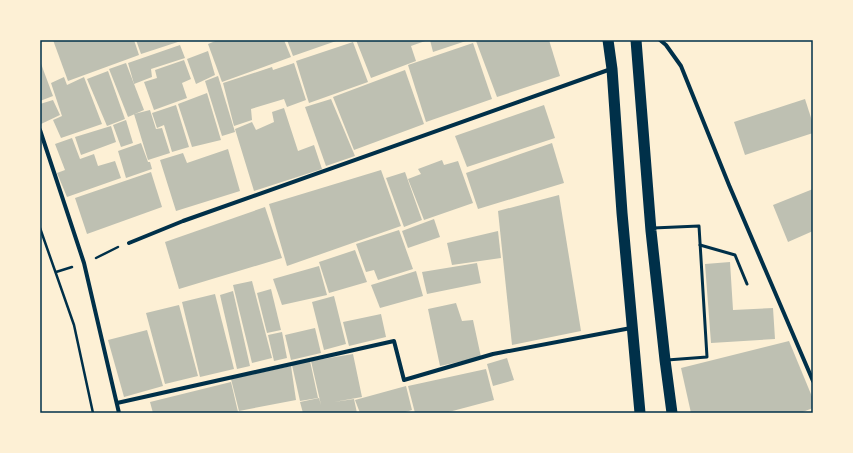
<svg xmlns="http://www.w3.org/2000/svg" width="853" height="453" viewBox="0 0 853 453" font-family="'Nunito Sans',sans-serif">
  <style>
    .building { fill: #bec0b2 }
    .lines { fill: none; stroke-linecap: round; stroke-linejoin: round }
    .path { stroke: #003049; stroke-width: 2.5 }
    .service { stroke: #003049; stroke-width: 3 }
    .minor { stroke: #003049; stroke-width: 4 }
    .trunk { stroke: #003049; stroke-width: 11 }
    .neatline { fill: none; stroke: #003049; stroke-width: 1.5 }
  </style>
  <rect width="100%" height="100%" fill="#fdf0d5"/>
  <g class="building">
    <path d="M53 40H134L139 55 68 81Z"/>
    <path d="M136 40H184L141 54Z"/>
    <path d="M218 40H284L291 57 222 82 208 44Z"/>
    <path d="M287 40H339L293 56Z"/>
    <path d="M356 40H428L411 46 416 61 371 78Z"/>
    <path d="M430 40H465L466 41 433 52Z"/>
    <path d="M479 40H549L560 76 497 97 476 41Z"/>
    <path d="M353 42 368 82 309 103 296 61Z"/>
    <path d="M473 43 492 99 426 122 408 65Z"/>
    <path d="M180 45 185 58 151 69 152 77 134 84 128 63Z"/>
    <path d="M208 51 215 75 196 84 187 59Z"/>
    <path d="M184 60 191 79 182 83 187 98 154 110 144 82 157 78 155 70Z"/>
    <path d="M40 61 53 96 40 101Z"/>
    <path d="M126 63 144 110 128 117 109 69Z"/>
    <path d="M294 63 306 100 287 107 284 99 251 109 252 120 234 126 223 83 272 67 273 70Z"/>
    <path d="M405 70 424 124 354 150 333 97Z"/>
    <path d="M108 71 125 119 107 126 87 79Z"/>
    <path d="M218 76 235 132 222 136 205 81Z"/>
    <path d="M64 77 67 85 84 77 102 124 61 138 53 120 62 116 51 83Z"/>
    <path d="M207 93 221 140 192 147 178 104Z"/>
    <path d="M331 99 355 156 326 166 305 107Z"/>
    <path d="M805 99 813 124V133L745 155 734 122Z"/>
    <path d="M53 100 60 115 41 124 40 121V104Z"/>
    <path d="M176 105 189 147 172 152 164 125 157 128 152 113Z"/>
    <path d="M544 105 555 138 467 167 455 136Z"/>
    <path d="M284 108 298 151 314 145 322 169 254 191 235 129 252 122 256 130 274 122 272 112Z"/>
    <path d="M150 110 156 129 162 128 170 153 148 160 134 114Z"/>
    <path d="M126 120 133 143 121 147 113 125Z"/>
    <path d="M111 126 116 142 81 155 75 137Z"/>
    <path d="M72 138 80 159 94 154 98 166 115 161 121 178 67 197 57 173 65 170 55 144Z"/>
    <path d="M141 143 148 162H150L152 169 126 178 118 151Z"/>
    <path d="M552 143 564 183 478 209 466 173Z"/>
    <path d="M228 149 240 191 176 211 160 160 183 153 187 163Z"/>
    <path d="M442 160 444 165 458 161 473 203 424 220 408 179 421 174 418 169Z"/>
    <path d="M381 170 401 226 287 266 269 204Z"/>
    <path d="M151 172 162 207 87 234 75 198Z"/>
    <path d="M405 172 422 220 404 227 386 178Z"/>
    <path d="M813 189V231L788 242 773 205Z"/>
    <path d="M559 195 581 331 512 345 498 211Z"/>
    <path d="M265 207 282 258 179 289 165 242Z"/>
    <path d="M434 219 440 237 408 248 402 231Z"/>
    <path d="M399 230 413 269 378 280 374 270 366 272 356 244Z"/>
    <path d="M498 231 501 258 452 265 447 243Z"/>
    <path d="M355 250 367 282 329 293 319 262Z"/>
    <path d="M730 262 733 310 773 308 775 339 711 343 705 264Z"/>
    <path d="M477 263 481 283 427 294 422 272Z"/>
    <path d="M319 266 327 295 282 305 273 279Z"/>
    <path d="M416 271 423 296 380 308 371 285Z"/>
    <path d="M252 281 272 358 252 363 233 285Z"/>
    <path d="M271 289 281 330 267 333 257 293Z"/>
    <path d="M233 291 250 366 237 369 220 295Z"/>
    <path d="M215 294 234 369 200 377 182 302Z"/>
    <path d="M334 296 346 344 324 350 312 302Z"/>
    <path d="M456 303 462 321 473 320 481 357 440 366 428 309Z"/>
    <path d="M179 305 198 376 165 384 146 313Z"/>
    <path d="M381 314 386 337 349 346 343 322Z"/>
    <path d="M315 328 321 353 291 360 285 335Z"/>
    <path d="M147 330 163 386 124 397 108 340Z"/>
    <path d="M282 332 287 358 274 361 268 335Z"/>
    <path d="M789 341 813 399V408L800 413H691L681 368Z"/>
    <path d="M353 354 362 397 334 402 354 399 357 413H303L300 402 319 398 321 405 311 361Z"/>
    <path d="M507 358 514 380 493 386 487 364Z"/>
    <path d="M310 361 318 398 300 401 292 365Z"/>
    <path d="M291 366 296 400 239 411 231 379Z"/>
    <path d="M486 369 494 400 445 413H415L408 386Z"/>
    <path d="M231 382 238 412 233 413H153L150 402Z"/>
    <path d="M406 386 412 410 402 413H360L355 400Z"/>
  </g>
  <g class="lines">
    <g class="path">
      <path d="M40 228 74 325 93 413"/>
      <path d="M96 258 118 247"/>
      <path d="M56 272 72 267"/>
    </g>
    <g class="service">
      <path d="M653 228 699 226 707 357 667 360"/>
      <path d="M700 245 735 255 747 284"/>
    </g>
    <g class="minor">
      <path d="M660 40 666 45 681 66 729 185 813 381"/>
      <path d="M40 130 84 263 119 413"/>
      <path d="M129 243 183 221 611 69"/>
      <path d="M117 403 394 341 404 380 493 354 631 328"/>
    </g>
    <g class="trunk">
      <path d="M608 40 612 69 622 213 640 413"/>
      <path d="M636 40 651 231 665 360 672 413"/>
    </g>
  </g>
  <rect width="853" height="453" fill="none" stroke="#fdf0d5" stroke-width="82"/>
  <rect x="41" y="41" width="771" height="371" class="neatline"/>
</svg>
